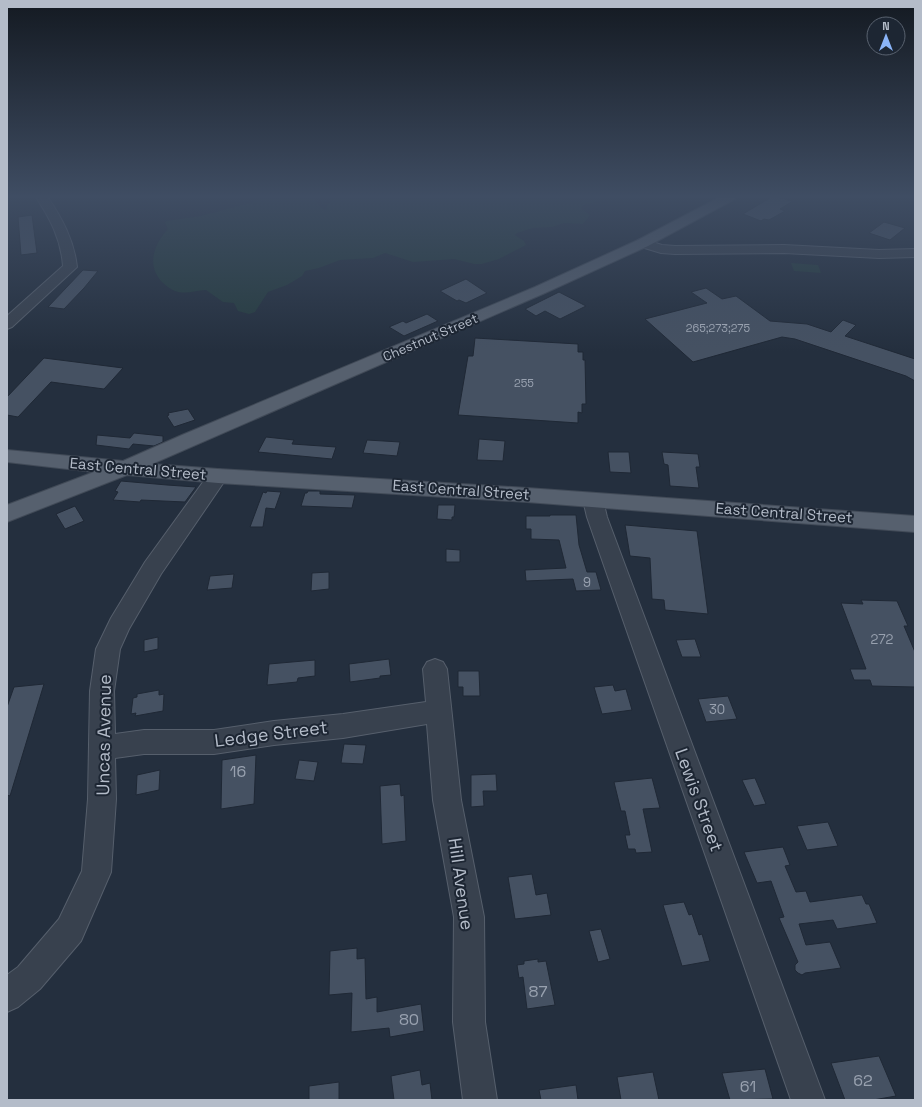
<svg xmlns="http://www.w3.org/2000/svg" width="922" height="1107" viewBox="0 0 922 1107" font-family="'Space Grotesk',sans-serif">
  <style>
    .green { fill: #263c3f }
    .building { fill: #455162; stroke: #1f2835 }
    .lines { fill: none; stroke-linecap: round; stroke-linejoin: round }
    .minor-casing { stroke: #565f6c; stroke-width: 2 }
    .major-casing { stroke: #414a57; stroke-width: 2 }
    .minor { fill: #38414e; fill-rule: evenodd }
    .major { fill: #56606e; fill-rule: evenodd }
    .labels { text-anchor: middle; stroke-width: 4; stroke-linejoin: round; paint-order: stroke }
    .far-number-label { font-size: 11px; fill: #98a1af }
    .far-street-label { font-size: 13px; fill: #b4bcc9; stroke: #1d2633 }
    .number-label { font-size: 13px; fill: #98a1af }
    .street-label { font-size: 15px; fill: #b4bcc9; stroke: #1d2633 }
    .near-number-label { font-size: 16px; fill: #98a1af }
    .near-street-label { font-size: 18px; fill: #b4bcc9; stroke: #1d2633 }
  </style>
  <rect width="100%" height="100%" fill="#242f3e"/>
  <g class="green">
    <path d="M263 196H311C317 200 319 209 326 210L327 205 332 201 326 196H551L568 200H601L581 206 582 209 590 215 583 224 564 223 552 227 533 228 517 233 515 235 524 241 526 245 499 259 482 264H474L454 259 413 262 385 253 373 258 340 260 319 268 305 271 302 276 287 285 268 292 255 312 249 314 238 311 234 303 223 302 206 290C196 290 186 295 175 291 170 289 166 286 162 282 146 265 154 244 168 229L165 223 166 221 201 216 253 202Z"/>
    <path d="M791 263 818 265 821 273 794 271Z"/>
  </g>
  <g class="building">
    <path d="M773 196 793 201 780 209 785 211 769 220 764 219 761 221 743 214Z"/>
    <path d="M32 215 37 253 21 255 18 217Z"/>
    <path d="M884 222 905 228 890 240 869 233Z"/>
    <path d="M83 270 98 271 84 288 64 309 48 307Z"/>
    <path d="M466 279 487 293 466 303 459 300 457 301 440 291Z"/>
    <path d="M706 288 722 299 736 296 770 321 807 324 831 332 843 320 856 325 845 336 915 359V381L906 376 795 339 782 337 693 362 645 319 707 303 691 292Z"/>
    <path d="M559 292 586 306 560 319 545 311 536 316 525 309Z"/>
    <path d="M427 314 438 321 404 336 389 327 403 321 406 323Z"/>
    <path d="M475 338 578 344V352H583V360H585L586 404H582V413L578 412V423L458 415 468 356H473Z"/>
    <path d="M44 358 123 368 104 389 51 382 18 417 7 415V397Z"/>
    <path d="M188 409 195 420 174 427 167 416 169 415 168 413Z"/>
    <path d="M134 433 163 436V442L154 446 133 444 129 449 96 445 97 435 130 438Z"/>
    <path d="M266 437 294 440 292 444 336 447 332 459 258 452Z"/>
    <path d="M479 439 505 441 503 461 477 460Z"/>
    <path d="M367 440 400 442 397 456 363 453Z"/>
    <path d="M608 452H629L631 473 610 472Z"/>
    <path d="M662 452 698 454 700 467H696L699 488 670 486 668 465 664 464Z"/>
    <path d="M121 481 167 485 196 487 185 502 141 500 140 502 113 500 118 492 115 491Z"/>
    <path d="M267 491 281 492 275 509 266 508 263 527H250L263 492 266 493Z"/>
    <path d="M308 491H320V494L355 495 352 508 301 506 305 493H307Z"/>
    <path d="M438 505H455L454 517H452V520L437 519Z"/>
    <path d="M75 506 84 521 65 529 56 514Z"/>
    <path d="M550 515H576L579 545 587 572H596L601 590 576 591 573 579 526 581 525 570 566 568 559 540 531 539V529H526V516H550Z"/>
    <path d="M625 525 697 531 708 614 665 610 664 600 652 599 650 558 630 556Z"/>
    <path d="M446 549 460 550V562H446Z"/>
    <path d="M329 572V589L311 591 312 573Z"/>
    <path d="M234 574 232 588 207 590 210 576Z"/>
    <path d="M861 600 897 601 908 626H904L915 652V687L872 686 870 680H854L850 669H866L841 603 863 604Z"/>
    <path d="M158 637V649L144 652V640Z"/>
    <path d="M695 639 701 657H682L676 640Z"/>
    <path d="M389 659 391 675 380 676V678L350 682 349 664Z"/>
    <path d="M315 660V676L298 678 297 682 267 685 269 664Z"/>
    <path d="M458 671H479L480 696H463V687H458Z"/>
    <path d="M44 684 10 796 7 795V707L14 687Z"/>
    <path d="M613 685 615 691 626 689 632 710 602 714 594 687Z"/>
    <path d="M159 690V695L164 694 163 711 135 716 136 713 131 714 133 698 137 697V694Z"/>
    <path d="M728 696 737 719 706 722 698 699Z"/>
    <path d="M344 744 366 745 363 764 341 763Z"/>
    <path d="M256 755 254 804 221 809 222 760Z"/>
    <path d="M299 760 318 762 314 781 295 779Z"/>
    <path d="M160 770 159 790 136 795 137 775Z"/>
    <path d="M496 774 497 791H483L484 806 471 807V775Z"/>
    <path d="M652 778 660 808 643 809 652 852 636 853 635 849H628L625 835H630L625 811H621L614 782Z"/>
    <path d="M755 778 766 804 754 806 742 780Z"/>
    <path d="M400 784 401 796 404 795 406 841 382 844 380 786Z"/>
    <path d="M828 822 838 846 807 850 797 826Z"/>
    <path d="M783 847 790 865 785 866 796 892 806 891 810 902 862 895 866 904H869L877 923 837 929 833 920 799 924 806 945 830 942 841 968 805 973 802 975 798 973 795 970V965L798 962 779 918 784 917 771 881 757 883 744 852Z"/>
    <path d="M532 874 536 895 547 893 551 915 515 919 508 877Z"/>
    <path d="M684 902 689 915 692 914 699 935 702 934 710 961 682 966 663 905Z"/>
    <path d="M601 929 610 959 598 962 589 931Z"/>
    <path d="M357 948V959L365 958 366 999 377 997V1012L421 1004 424 1031 390 1037 389 1028 351 1032 352 993 329 995 330 951Z"/>
    <path d="M538 959V962L546 961 555 1005 527 1009 523 977 519 978 517 965 524 964V961Z"/>
    <path d="M879 1056 896 1096 873 1100H845L831 1063Z"/>
    <path d="M765 1069 773 1099 730 1100 722 1073Z"/>
    <path d="M420 1070 422 1085 430 1083 432 1100H394L391 1076Z"/>
    <path d="M653 1072 659 1100H621L617 1077Z"/>
    <path d="M339 1082V1100H309V1086Z"/>
    <path d="M576 1085 578 1100H541L539 1090Z"/>
  </g>
  <g class="lines">
    <g class="minor-casing">
      <g id="minor">
        <path d="M35 196H47C62 218 74 240 77 267L12 327 7 329V316L63 266C61 239 50 218 35 196Z"/>
        <path d="M643 239 662 245 675 246 784 245 879 250 915 249V257L879 258 784 253 675 254 661 253 638 246 636 243 638 240Z"/>
        <path d="M218 469 225 471 228 476 161 574 129 629 120 649 114 691 115 734 144 730H214L274 721 343 714 426 702 423 669 427 662 435 659 443 662 447 669 461 800 484 917 485 1022 497 1100H463L453 1022 454 917 433 800 427 724 343 738 274 745 214 754H144L115 758 116 799 111 872 81 941 40 989 18 1007 7 1012V975L18 967 59 919 82 871 88 799 90 691 96 649 111 618 145 562 211 471Z"/>
        <path d="M593 493 600 495 603 500 607 517 825 1100H791L587 517 583 500 586 495Z"/>
      </g>
    </g>
    <g class="major-casing">
      <path id="major" d="M722 196H737L735 199 648 246 545 293 152 464 218 469 527 488 915 516V532L527 502 218 483 127 475 7 522V505L94 472 7 462V450L123 461 182 435 535 287 638 240Z"/>
    </g>
    <use href="#minor" class="minor"/>
    <use href="#major" class="major"/>
  </g>
  <linearGradient id="sky" x2="0" y2="1"><stop stop-color="#141a22"/><stop offset="0.56" stop-color="#3f4d63"/><stop offset="1" stop-color="#3f4d63" stop-opacity="0"/></linearGradient>
  <rect width="922" height="351" fill="url(#sky)"/>
  <g class="labels">
    <g class="far-number-label">
      <text x="718" y="332">265;273;275</text>
      <text x="524" y="387">255</text>
    </g>
    <g class="far-street-label">
      <text transform="translate(430 337) rotate(-23)" y="5">Chestnut Street</text>
    </g>
    <g class="number-label">
      <text x="587" y="587">9</text>
      <text x="882" y="644">272</text>
      <text x="717" y="714">30</text>
    </g>
    <g class="street-label">
      <text transform="translate(138 469) rotate(5)" y="5">East Central Street</text>
      <text transform="translate(461 490) rotate(4)" y="5">East Central Street</text>
      <text transform="translate(784 513) rotate(4)" y="5">East Central Street</text>
    </g>
    <g class="near-number-label">
      <text x="238" y="777">16</text>
      <text x="538" y="997">87</text>
      <text x="409" y="1025">80</text>
      <text x="863" y="1086">62</text>
      <text x="748" y="1092">61</text>
    </g>
    <g class="near-street-label">
      <text transform="translate(271 734) rotate(-7)" y="6">Ledge Street</text>
      <text transform="translate(104 735) rotate(-89)" y="6">Uncas Avenue</text>
      <text transform="translate(699 800) rotate(70)" y="6">Lewis Street</text>
      <text transform="translate(461 884) rotate(82)" y="6">Hill Avenue</text>
    </g>
  </g>
  <rect width="922" height="1107" fill="none" stroke="#b4bcc9" stroke-width="16"/>
  <g transform="translate(886 36)"><circle r="19" fill="#1d2633" stroke="#59626f"/>
  <path d="M0-3L7 15L0 10L-7 15Z" fill="#8ab4f8"/>
  <text y="-6" font-size="11" font-weight="bold" text-anchor="middle" fill="#b4bcc9">N</text>
  </g>
</svg>
